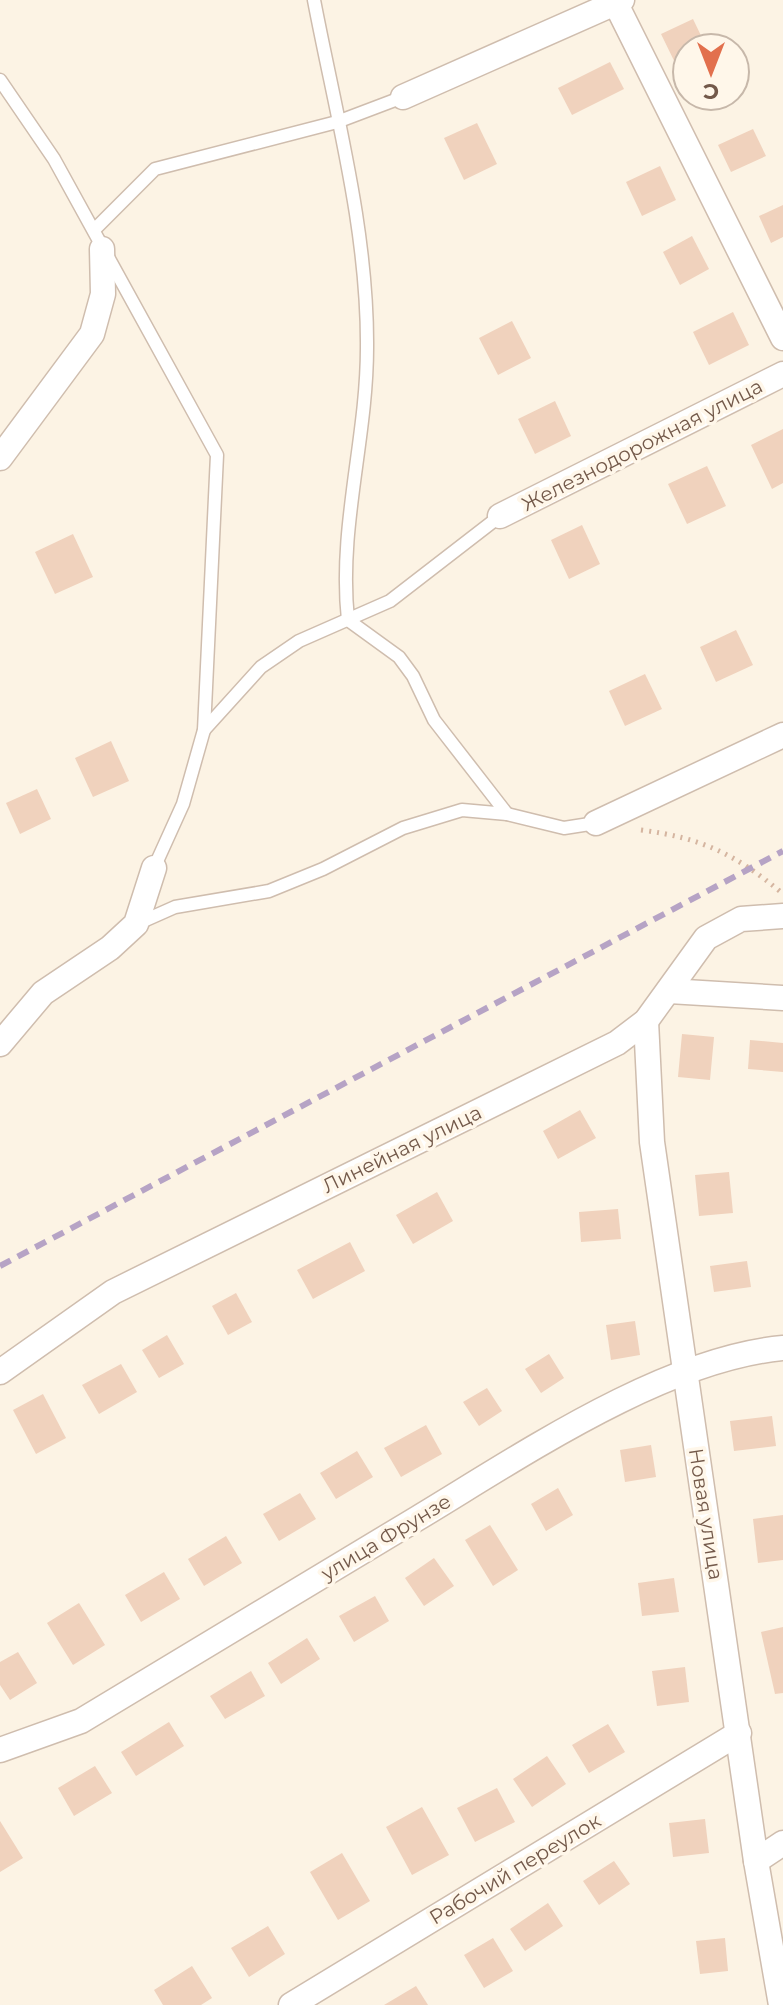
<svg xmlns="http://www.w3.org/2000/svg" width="783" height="2005" viewBox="0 0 783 2005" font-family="Montserrat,sans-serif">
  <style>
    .building { fill: #f0d2bd }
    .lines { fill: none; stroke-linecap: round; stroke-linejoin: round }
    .lane-casing { stroke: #cfbdae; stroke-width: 15 }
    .street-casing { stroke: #cfbdae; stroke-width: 27 }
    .path { stroke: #d5b5a0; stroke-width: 5; stroke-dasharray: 2 6; stroke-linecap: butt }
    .lane { stroke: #fff; stroke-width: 12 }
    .street { stroke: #fff; stroke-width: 24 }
    .rail { stroke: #b6a3c5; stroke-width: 6; stroke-dasharray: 12 8; stroke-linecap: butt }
    .labels { text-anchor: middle; stroke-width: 7; stroke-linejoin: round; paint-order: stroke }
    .street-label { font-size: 20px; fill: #73594a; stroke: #fff7ea }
  </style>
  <rect width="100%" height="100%" fill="#fcf3e4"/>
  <g class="building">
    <path d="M693 19 707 48H687V72L681 75 661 34Z"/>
    <path d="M610 62 624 89 572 115 558 88Z"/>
    <path d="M477 123 497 164 464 180 444 138Z"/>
    <path d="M753 129 766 156 731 172 718 145Z"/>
    <path d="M660 166 676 200 642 216 626 182Z"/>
    <path d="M783 205V237L771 243 759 216Z"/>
    <path d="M692 236 709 269 680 285 663 252Z"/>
    <path d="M733 312 749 345 709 365 693 332Z"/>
    <path d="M512 321 531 358 498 375 479 338Z"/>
    <path d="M555 401 571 436 535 454 518 419Z"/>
    <path d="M783 429V483L772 489 751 445Z"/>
    <path d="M707 466 726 506 687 524 668 484Z"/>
    <path d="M582 525 600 564 569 579 551 540Z"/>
    <path d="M73 534 93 577 55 594 35 552Z"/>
    <path d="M736 630 753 665 716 682 700 647Z"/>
    <path d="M645 674 662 709 625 726 609 691Z"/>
    <path d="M111 741 129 781 93 797 75 758Z"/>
    <path d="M37 789 51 819 20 834 6 803Z"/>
    <path d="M682 1034 714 1037 710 1080 678 1077Z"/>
    <path d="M750 1040 783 1043V1072L748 1069Z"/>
    <path d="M580 1110 596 1138 558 1159 543 1131Z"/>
    <path d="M729 1172 733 1213 699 1216 695 1175Z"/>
    <path d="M437 1192 453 1221 413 1244 396 1215Z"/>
    <path d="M618 1209 621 1239 581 1242 579 1212Z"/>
    <path d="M350 1242 365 1271 313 1299 297 1270Z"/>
    <path d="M747 1261 751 1287 714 1292 710 1266Z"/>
    <path d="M236 1293 252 1322 228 1335 212 1306Z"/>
    <path d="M635 1321 640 1355 611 1360 606 1325Z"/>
    <path d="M167 1335 184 1364 159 1378 142 1350Z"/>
    <path d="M549 1354 564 1378 541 1393 525 1369Z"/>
    <path d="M121 1364 137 1392 99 1414 82 1385Z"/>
    <path d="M487 1388 502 1411 479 1426 463 1402Z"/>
    <path d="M43 1394 66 1438 36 1454 13 1410Z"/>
    <path d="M772 1416 776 1446 734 1451 730 1421Z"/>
    <path d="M426 1425 442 1454 401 1477 384 1448Z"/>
    <path d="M651 1445 656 1477 625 1482 620 1450Z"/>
    <path d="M357 1451 373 1477 336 1499 320 1473Z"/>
    <path d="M558 1488 573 1515 546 1531 531 1504Z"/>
    <path d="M300 1493 316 1519 279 1541 263 1514Z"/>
    <path d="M783 1515V1560L758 1563 753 1519Z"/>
    <path d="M490 1525 518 1570 493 1586 465 1540Z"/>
    <path d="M226 1536 242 1563 204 1586 188 1559Z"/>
    <path d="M434 1558 454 1586 424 1606 405 1578Z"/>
    <path d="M164 1572 180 1599 141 1622 125 1595Z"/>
    <path d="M674 1578 679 1612 642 1616 638 1583Z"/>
    <path d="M375 1596 389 1621 354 1642 339 1616Z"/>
    <path d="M79 1603 105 1645 73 1665 47 1623Z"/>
    <path d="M783 1627V1693L775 1694 761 1632Z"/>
    <path d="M307 1638 320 1659 281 1684 268 1663Z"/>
    <path d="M18 1652 37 1683 10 1700 0 1685V1662Z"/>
    <path d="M685 1667 689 1702 657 1706 652 1671Z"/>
    <path d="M251 1671 265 1696 225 1719 210 1696Z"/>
    <path d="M169 1722 184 1746 136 1776 121 1752Z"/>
    <path d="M608 1724 625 1752 589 1773 572 1745Z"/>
    <path d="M547 1756 566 1784 532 1807 513 1779Z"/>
    <path d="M95 1766 112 1793 74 1816 58 1788Z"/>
    <path d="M497 1788 515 1822 475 1842 457 1808Z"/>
    <path d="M422 1807 449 1855 412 1875 386 1827Z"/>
    <path d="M705 1819 709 1853 673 1857 669 1823Z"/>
    <path d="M0 1821 23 1858 0 1872Z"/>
    <path d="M342 1853 370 1901 338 1920 310 1872Z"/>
    <path d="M614 1861 630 1884 599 1905 583 1881Z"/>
    <path d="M548 1903 563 1926 525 1951 510 1929Z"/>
    <path d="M268 1926 285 1954 249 1977 231 1948Z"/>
    <path d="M493 1938 513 1971 484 1988 464 1955Z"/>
    <path d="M725 1938 728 1971 700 1974 696 1941Z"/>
    <path d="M192 1966 212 1998 201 2005H163L154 1990Z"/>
    <path d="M416 1986 428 2005H384Z"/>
  </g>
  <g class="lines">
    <g class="lane-casing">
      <g id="lane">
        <path d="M314 0C336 115 368 231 367 348 367 439 338 528 348 620L399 657 413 676 434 720 507 814"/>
        <path d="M0 80 54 159 217 455 204 730 183 804 154 868"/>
        <path d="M94 230 155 169 337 122 403 97"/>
        <path d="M204 730 261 667 299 641 390 601 500 516"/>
        <path d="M139 923 175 907 269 891 323 869 403 828 462 810 507 814 564 828 596 823"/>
      </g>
    </g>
    <g class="street-casing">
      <g id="street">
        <path d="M614 0 783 338"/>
        <path d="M403 97 622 0"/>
        <path d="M0 458 92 334 103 294 102 249"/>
        <path d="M500 516 783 374"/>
        <path d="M596 823 783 735"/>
        <path d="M669 991 783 998"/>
        <path d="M646 1021 652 1142 756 1861 781 2005"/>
        <path d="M0 1044 43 993 110 948 136 924 154 868"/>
        <path d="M0 1372 113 1292 617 1043 646 1021 706 938 741 919 783 916"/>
        <path d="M0 1750 81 1721C194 1653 306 1585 418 1518 521 1456 663 1359 783 1348"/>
        <path d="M756 1861 783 1843"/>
        <path d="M291 2005 739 1733"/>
      </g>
    </g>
    <path class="path" d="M641 830C702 838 735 854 782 893"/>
    <use href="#lane" class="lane"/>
    <use href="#street" class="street"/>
    <path class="rail" d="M0 1266 783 851"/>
  </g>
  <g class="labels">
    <g class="street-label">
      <text transform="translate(642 445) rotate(-27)" y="7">Железнодорожная улица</text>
      <text transform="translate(402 1149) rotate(-26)" y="7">Линейная улица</text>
      <text transform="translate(706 1514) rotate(81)" y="7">Новая улица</text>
      <text transform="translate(386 1537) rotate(-31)" y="7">улица Фрунзе</text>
      <text transform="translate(515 1869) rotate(-31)" y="7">Рабочий переулок</text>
    </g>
  </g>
  <g transform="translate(711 72) rotate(180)"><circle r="38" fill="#fff7ea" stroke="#c7b8aa" stroke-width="2"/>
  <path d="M0-6L14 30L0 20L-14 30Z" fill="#e2704d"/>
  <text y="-12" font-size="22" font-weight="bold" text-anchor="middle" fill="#73594a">С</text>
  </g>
</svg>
